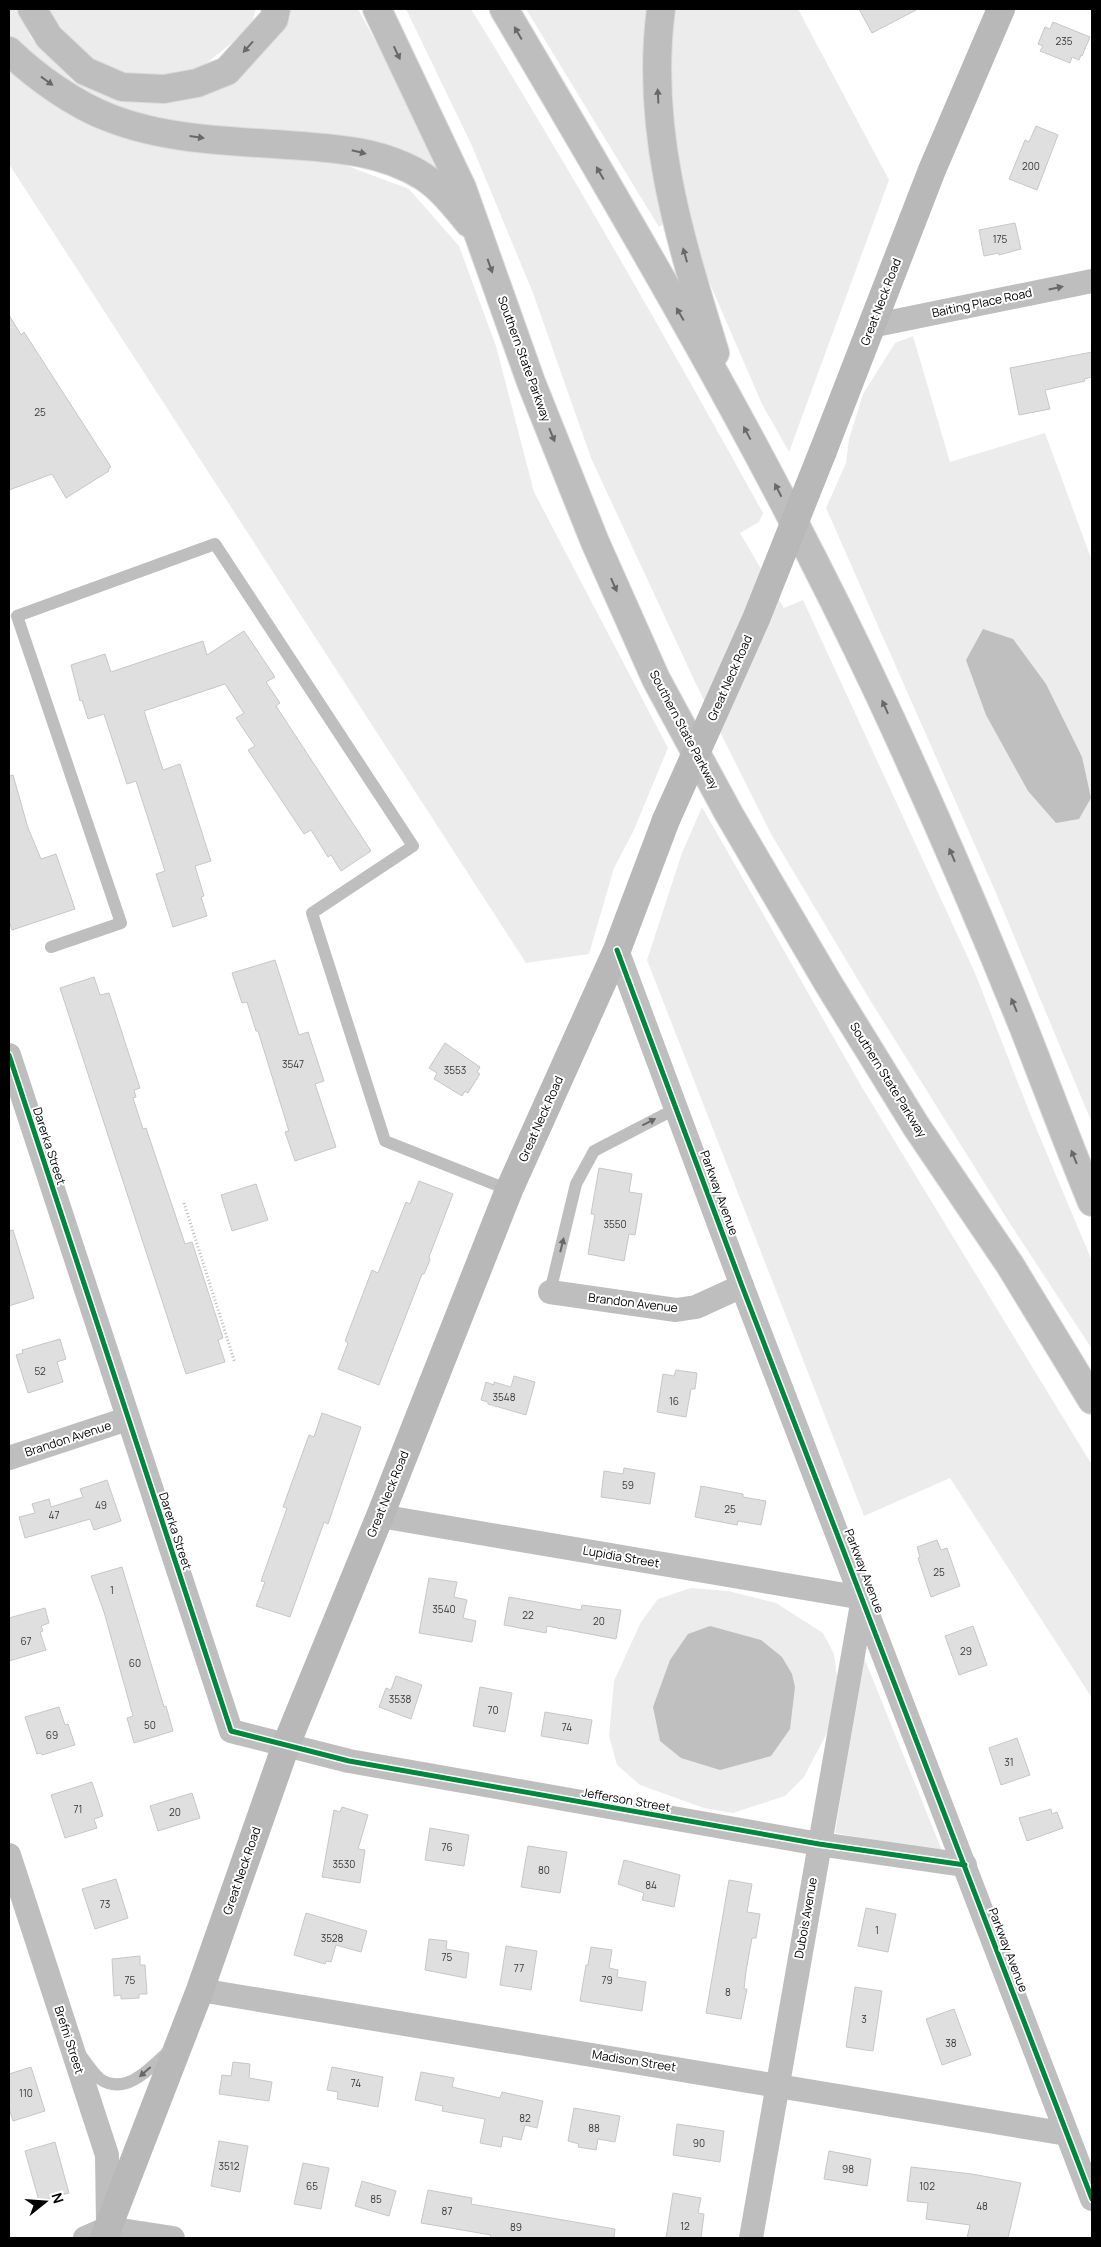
<svg xmlns="http://www.w3.org/2000/svg" width="1101" height="2247" viewBox="0 0 1101 2247" font-family="Manrope,sans-serif">
  <style>
    .green { fill: #ececec }
    .water { fill: #bfbfbf }
    .building { fill: #dfdfdf; stroke: #c7c7c7 }
    .lines { fill: none; stroke-linecap: round; stroke-linejoin: round }
    .motorway-casing { stroke: #dbdbdb; stroke-width: 30 }
    .path { stroke: #b9b9b9; stroke-width: 3; stroke-dasharray: 1 2.5; stroke-linecap: butt }
    .service { stroke: #bebebe; stroke-width: 12 }
    .minor { stroke: #bebebe; stroke-width: 24 }
    .secondary { stroke: #b8b8b8; stroke-width: 28 }
    .motorway { stroke: #bebebe; stroke-width: 28 }
    .secondary-bridge { stroke: #b8b8b8; stroke-width: 28 }
    .cycleway-casing { stroke: #fff; stroke-width: 8 }
    .cycleway { stroke: #00873e; stroke-width: 5 }
    .oneway { fill: #686868 }
    .labels { text-anchor: middle; stroke-width: 4; stroke-linejoin: round; paint-order: stroke }
    .number-label { font-size: 10px; fill: #383838 }
    .street-label { font-size: 12px; fill: #000; stroke: #fff }
  </style>
  <rect width="100%" height="100%" fill="#fff"/>
  <g class="green">
    <path d="M9 9H18L31 38 74 82 112 98 173 102 233 78 283 9H358L398 83 443 185 124 112 74 89 15 42 9 36Z"/>
    <path d="M45 9H256L250 28 202 67 140 79 95 65Z"/>
    <path d="M406 9H471C573 174 669 343 763 513L759 522 740 533 784 608 803 600 975 973 1029 1111 1092 1261V1349L1007 1219 870 1000 771 834 695 682 591 458 533 293 472 146Z"/>
    <path d="M526 9H650L666 223 659 227Z"/>
    <path d="M671 9H798L889 180 789 452 762 404 684 224 667 122Z"/>
    <path d="M9 66 54 103 337 162 409 189 459 246 496 346 534 492 668 748 633 832 614 868 589 954 526 963 9 164Z"/>
    <path d="M913 336 950 462 1045 433 1092 561V1123L996 893 826 508 846 463 849 439 863 394 895 343Z"/>
    <path d="M702 807 863 1089 1092 1465V1698L950 1478 864 1516 647 960 682 853Z"/>
    <path d="M691 1588 728 1591 776 1603 823 1633 834 1654 837 1677 828 1731 804 1777 785 1796 733 1813 704 1808 640 1785 617 1765 609 1736 614 1681 641 1622 658 1599Z"/>
    <path d="M863 1655 943 1853 835 1833Z"/>
  </g>
  <g class="water">
    <path d="M983 629 1013 639 1046 684 1082 757 1091 798 1079 819 1056 823 1028 791 986 715 966 660Z"/>
    <path d="M710 1626 761 1640 782 1657 792 1674 795 1687 790 1729 771 1756 720 1770 681 1758 660 1741 653 1707 670 1660 688 1634Z"/>
  </g>
  <g class="building">
    <path d="M859 9H918L872 33Z"/>
    <path d="M1053 22 1090 37 1082 56 1081 55 1079 60 1072 57 1070 63 1040 51 1043 46 1038 44 1045 27 1050 29Z"/>
    <path d="M1036 126 1058 135 1037 190 1009 179 1025 140 1029 142Z"/>
    <path d="M1015 223 1021 249 999 255V253L984 256 979 230Z"/>
    <path d="M9 315 21 335 24 332 111 467 108 469 109 471 66 498 52 474 9 490Z"/>
    <path d="M1092 352V377L1084 379 1085 381 1045 390 1050 409 1019 415 1010 368Z"/>
    <path d="M244 631 275 677 266 682 280 703 276 706 371 851 341 871 331 855 328 857 311 830 304 834 248 750 255 746 236 718 244 713 225 684 144 711 163 770 180 764 211 861 195 866 204 896 201 897 207 916 173 927 156 874 165 871 136 781 127 784 104 714 88 719 82 700 80 701 71 665 105 654 111 672 203 641 207 655Z"/>
    <path d="M13 775 28 828 41 859 56 854 75 909 12 930 9 921V776Z"/>
    <path d="M275 960 299 1035 308 1032 324 1081 315 1084 336 1147 295 1161 285 1132 289 1131 258 1031H256L247 1002 242 1003 232 973Z"/>
    <path d="M94 977 100 995 109 993 140 1088 134 1090 136 1097 133 1098 143 1129 146 1128 185 1244 192 1242 223 1338 218 1340 225 1362 186 1374 60 988Z"/>
    <path d="M445 1043 480 1067 477 1072 480 1074 468 1093 465 1091 462 1096 434 1079 437 1073 429 1068Z"/>
    <path d="M599 1168 632 1174 629 1192 642 1194 635 1235 629 1234 624 1261 588 1254 595 1214H591Z"/>
    <path d="M419 1181 453 1194 429 1257 430 1260 424 1274H422L379 1385 338 1369 348 1343 345 1341 372 1270 378 1273 406 1202 410 1204Z"/>
    <path d="M256 1184 268 1220 232 1231 221 1195Z"/>
    <path d="M13 1230 34 1298 9 1306V1231Z"/>
    <path d="M60 1339 66 1359 57 1362 63 1382 28 1393 16 1355 23 1353 22 1350Z"/>
    <path d="M676 1370 697 1373 695 1389H691L686 1417 657 1412 663 1374 674 1376Z"/>
    <path d="M514 1376 535 1382 526 1415 488 1404V1402L481 1400 486 1382 494 1385V1382L511 1387Z"/>
    <path d="M322 1413 361 1427 328 1524 324 1522 290 1617 256 1606 265 1582 261 1581 287 1508 283 1507 309 1435 314 1437Z"/>
    <path d="M624 1468 655 1473 650 1504 601 1497 604 1471 623 1474Z"/>
    <path d="M107 1480 121 1521 94 1530 90 1519 25 1538 19 1517 35 1513 32 1504 49 1499 51 1507 83 1497 80 1489Z"/>
    <path d="M701 1486 743 1494V1497L766 1501 761 1525 738 1521 737 1525 695 1517Z"/>
    <path d="M937 1540 941 1550 947 1548 960 1586 931 1597 918 1558 920 1557 917 1547Z"/>
    <path d="M122 1567 164 1707 166 1706 173 1731 134 1743 127 1718 133 1716 104 1612 91 1576Z"/>
    <path d="M429 1578 457 1582 454 1597 467 1600 463 1618 476 1621 472 1642 419 1633Z"/>
    <path d="M509 1597 581 1610 582 1605 621 1610 616 1639 547 1626 546 1633 504 1625Z"/>
    <path d="M45 1608 49 1623 41 1626 43 1631 40 1632 46 1650 9 1661V1618Z"/>
    <path d="M973 1626 987 1665 959 1675 945 1636Z"/>
    <path d="M396 1676 422 1685 411 1719 379 1707 386 1688 391 1690Z"/>
    <path d="M480 1687 512 1693 505 1732 473 1726Z"/>
    <path d="M59 1707 65 1725 68 1724 75 1745 42 1755 41 1753 37 1754 25 1717Z"/>
    <path d="M545 1712 592 1720 588 1744 541 1736Z"/>
    <path d="M1017 1738 1030 1775 1001 1785 989 1748Z"/>
    <path d="M92 1782 103 1816 94 1819 97 1828 65 1838 51 1795Z"/>
    <path d="M192 1793 200 1818 158 1831 150 1806Z"/>
    <path d="M342 1807 368 1815 358 1849 365 1850 360 1883 322 1877 334 1810 340 1812Z"/>
    <path d="M1051 1809 1052 1814 1057 1812 1063 1828 1027 1841 1019 1818Z"/>
    <path d="M430 1828 469 1835 464 1866 425 1860Z"/>
    <path d="M528 1846 567 1852 560 1893 521 1887Z"/>
    <path d="M624 1860 680 1875 674 1907 642 1900 644 1893 618 1884Z"/>
    <path d="M116 1879 128 1918 95 1929 82 1889Z"/>
    <path d="M729 1880 752 1884 747 1912 760 1914 756 1938H752L746 1971 744 1989H747L741 2019 706 2013Z"/>
    <path d="M866 1908 896 1914 888 1952 858 1946Z"/>
    <path d="M306 1913 367 1931 361 1952 336 1945 331 1962 326 1961 325 1964 294 1955Z"/>
    <path d="M429 1939 447 1941 446 1949 469 1953 466 1978 425 1970Z"/>
    <path d="M506 1946 537 1951 531 1990 500 1985Z"/>
    <path d="M591 1947 612 1950 609 1968 618 1970 617 1977 646 1982 642 2011 580 2001 586 1965H588Z"/>
    <path d="M140 1956V1965H145L147 1994H139V1998L121 1999V1995L114 1996 112 1959Z"/>
    <path d="M855 1987 882 1991 873 2051 846 2047Z"/>
    <path d="M954 2009 971 2055 942 2065 926 2019Z"/>
    <path d="M233 2062 250 2064 249 2078 272 2082 269 2101 219 2094 222 2075 231 2076Z"/>
    <path d="M31 2067 45 2111 13 2121 9 2108V2074Z"/>
    <path d="M332 2067 383 2077 378 2107 337 2099 338 2092 327 2090Z"/>
    <path d="M421 2072 454 2078 452 2087 500 2098 502 2092 543 2101 537 2128 525 2125 521 2140 503 2136 501 2147 480 2143 485 2119 442 2111 443 2106 415 2100Z"/>
    <path d="M574 2108 620 2116 615 2142 598 2139 596 2150 578 2147 579 2144 568 2141Z"/>
    <path d="M677 2124 724 2131 720 2162 673 2155Z"/>
    <path d="M219 2141 248 2146 240 2192 211 2186Z"/>
    <path d="M55 2142 69 2193 39 2201 25 2151Z"/>
    <path d="M829 2151 871 2159 867 2186 824 2179Z"/>
    <path d="M303 2163 329 2168 321 2209 294 2204Z"/>
    <path d="M911 2167 972 2174 1021 2183 1008 2238H967L970 2225 926 2219 928 2203 907 2201Z"/>
    <path d="M362 2181 396 2191 389 2216 355 2206Z"/>
    <path d="M428 2190 472 2198 471 2204 615 2229 614 2238H490L491 2235 421 2223Z"/>
    <path d="M673 2193 701 2198 698 2213 704 2214 701 2238H666Z"/>
  </g>
  <g class="lines">
    <g class="motorway-casing">
      <g id="motorway">
        <path d="M32 9 49 37 85 71 122 87 164 89 197 83 227 71 274 19 276 9"/>
        <path d="M377 9 462 188 531 382 595 542 656 679 729 814 828 983 916 1126 1010 1265 1092 1400"/>
        <path d="M504 9C637 234 769 459 880 696 930 803 977 912 1021 1021 1045 1081 1067 1142 1092 1202"/>
        <path d="M661 9C645 130 680 239 715 353"/>
        <path d="M9 51C36 77 75 105 110 118 161 138 220 141 274 144 325 148 379 148 424 177 441 188 456 207 469 223"/>
      </g>
    </g>
    <path class="path" d="M184 1203 235 1363"/>
    <g class="service">
      <path d="M51 947 121 923 17 616 215 544 413 846 312 913 385 1141 509 1190"/>
      <path d="M550 1292 576 1184 594 1151 677 1108"/>
      <path d="M80 2054C86 2062 93 2073 100 2079 127 2097 152 2066 170 2050"/>
    </g>
    <g class="minor">
      <path d="M871 326 1092 281"/>
      <path d="M617 950 742 1286 1092 2199"/>
      <path d="M9 1055 231 1731 349 1761 819 1844 965 1865"/>
      <path d="M550 1292 676 1310 696 1307 742 1286"/>
      <path d="M9 1458 127 1419"/>
      <path d="M380 1516 863 1598 751 2238"/>
      <path d="M9 1855 107 2155 108 2223"/>
      <path d="M200 1990 1067 2134"/>
      <path d="M108 2228 173 2238"/>
      <path d="M85 2238 108 2228"/>
    </g>
    <g class="secondary">
      <path d="M823 451 932 170 1001 9"/>
      <path d="M104 2238 200 1990 286 1745 380 1516 509 1190 617 950 666 820"/>
    </g>
    <use href="#motorway" class="motorway"/>
    <path class="secondary-bridge" d="M666 820 756 619 823 451"/>
    <g class="cycleway-casing">
      <g id="cycleway">
        <path d="M617 950 742 1286 1092 2199"/>
        <path d="M9 1055 231 1731 349 1761 819 1844 965 1865"/>
      </g>
    </g>
    <use href="#cycleway" class="cycleway"/>
  </g>
  <defs><path id="oneway-solid" d="M-6-.8H1V-3.2L6.5 0L1 3.2V.8H-6Z" transform="scale(1.25)"/></defs>
  <g class="oneway">
    <use href="#oneway-solid" transform="translate(518 33) rotate(-120)"/>
    <use href="#oneway-solid" transform="translate(248 47) rotate(132)"/>
    <use href="#oneway-solid" transform="translate(397 53) rotate(65)"/>
    <use href="#oneway-solid" transform="translate(47 81) rotate(36)"/>
    <use href="#oneway-solid" transform="translate(658 96) rotate(-93)"/>
    <use href="#oneway-solid" transform="translate(197 137) rotate(8)"/>
    <use href="#oneway-solid" transform="translate(359 152) rotate(14)"/>
    <use href="#oneway-solid" transform="translate(600 173) rotate(-120)"/>
    <use href="#oneway-solid" transform="translate(685 255) rotate(-106)"/>
    <use href="#oneway-solid" transform="translate(490 266) rotate(70)"/>
    <use href="#oneway-solid" transform="translate(1056 288) rotate(-12)"/>
    <use href="#oneway-solid" transform="translate(680 314) rotate(-120)"/>
    <use href="#oneway-solid" transform="translate(747 433) rotate(-118)"/>
    <use href="#oneway-solid" transform="translate(552 435) rotate(68)"/>
    <use href="#oneway-solid" transform="translate(778 490) rotate(-117)"/>
    <use href="#oneway-solid" transform="translate(614 585) rotate(66)"/>
    <use href="#oneway-solid" transform="translate(885 707) rotate(-114)"/>
    <use href="#oneway-solid" transform="translate(952 855) rotate(-113)"/>
    <use href="#oneway-solid" transform="translate(1014 1005) rotate(-113)"/>
    <use href="#oneway-solid" transform="translate(649 1122) rotate(-27)"/>
    <use href="#oneway-solid" transform="translate(1074 1157) rotate(-112)"/>
    <use href="#oneway-solid" transform="translate(562 1245) rotate(-76)"/>
    <use href="#oneway-solid" transform="translate(145 2072) rotate(139)"/>
  </g>
  <g class="labels">
    <g class="number-label">
      <text x="1064" y="45">235</text>
      <text x="1031" y="170">200</text>
      <text x="1000" y="243">175</text>
      <text x="40" y="416">25</text>
      <text x="293" y="1068">3547</text>
      <text x="455" y="1074">3553</text>
      <text x="615" y="1228">3550</text>
      <text x="40" y="1375">52</text>
      <text x="504" y="1401">3548</text>
      <text x="674" y="1405">16</text>
      <text x="628" y="1489">59</text>
      <text x="101" y="1509">49</text>
      <text x="730" y="1513">25</text>
      <text x="54" y="1519">47</text>
      <text x="939" y="1576">25</text>
      <text x="112" y="1594">1</text>
      <text x="444" y="1613">3540</text>
      <text x="528" y="1619">22</text>
      <text x="599" y="1625">20</text>
      <text x="26" y="1645">67</text>
      <text x="966" y="1655">29</text>
      <text x="135" y="1667">60</text>
      <text x="400" y="1703">3538</text>
      <text x="493" y="1714">70</text>
      <text x="150" y="1729">50</text>
      <text x="567" y="1731">74</text>
      <text x="52" y="1739">69</text>
      <text x="1009" y="1766">31</text>
      <text x="78" y="1813">71</text>
      <text x="175" y="1816">20</text>
      <text x="447" y="1851">76</text>
      <text x="344" y="1868">3530</text>
      <text x="544" y="1874">80</text>
      <text x="651" y="1889">84</text>
      <text x="105" y="1908">73</text>
      <text x="877" y="1934">1</text>
      <text x="332" y="1942">3528</text>
      <text x="447" y="1961">75</text>
      <text x="519" y="1972">77</text>
      <text x="130" y="1984">75</text>
      <text x="607" y="1984">79</text>
      <text x="728" y="1996">8</text>
      <text x="864" y="2023">3</text>
      <text x="951" y="2047">38</text>
      <text x="356" y="2087">74</text>
      <text x="26" y="2097">110</text>
      <text x="525" y="2122">82</text>
      <text x="594" y="2132">88</text>
      <text x="699" y="2147">90</text>
      <text x="229" y="2170">3512</text>
      <text x="848" y="2173">98</text>
      <text x="312" y="2190">65</text>
      <text x="927" y="2190">102</text>
      <text x="376" y="2203">85</text>
      <text x="982" y="2210">48</text>
      <text x="447" y="2215">87</text>
      <text x="685" y="2230">12</text>
      <text x="516" y="2231">89</text>
    </g>
    <g class="street-label">
      <text transform="translate(881 302) rotate(-69)" y="4">Great Neck Road</text>
      <text transform="translate(982 303) rotate(-12)" y="4">Baiting Place Road</text>
      <text transform="translate(524 359) rotate(70)" y="4">Southern State Parkway</text>
      <text transform="translate(730 678) rotate(-66)" y="4">Great Neck Road</text>
      <text transform="translate(684 730) rotate(62)" y="4">Southern State Parkway</text>
      <text transform="translate(888 1080) rotate(58)" y="4">Southern State Parkway</text>
      <text transform="translate(541 1119) rotate(-66)" y="4">Great Neck Road</text>
      <text transform="translate(49 1146) rotate(72)" y="4">Darerka Street</text>
      <text transform="translate(719 1193) rotate(70)" y="4">Parkway Avenue</text>
      <text transform="translate(633 1303) rotate(7)" y="4">Brandon Avenue</text>
      <text transform="translate(68 1439) rotate(-18)" y="4">Brandon Avenue</text>
      <text transform="translate(388 1494) rotate(-68)" y="4">Great Neck Road</text>
      <text transform="translate(175 1531) rotate(72)" y="4">Darerka Street</text>
      <text transform="translate(621 1557) rotate(10)" y="4">Lupidia Street</text>
      <text transform="translate(864 1571) rotate(69)" y="4">Parkway Avenue</text>
      <text transform="translate(626 1800) rotate(10)" y="4">Jefferson Street</text>
      <text transform="translate(242 1871) rotate(-71)" y="4">Great Neck Road</text>
      <text transform="translate(806 1918) rotate(-80)" y="4">Dubois Avenue</text>
      <text transform="translate(1008 1950) rotate(69)" y="4">Parkway Avenue</text>
      <text transform="translate(69 2040) rotate(72)" y="4">Brefni Street</text>
      <text transform="translate(634 2061) rotate(9)" y="4">Madison Street</text>
    </g>
  </g>
  <rect width="1101" height="2247" fill="none" stroke="#000000" stroke-width="20"/>
  <g transform="translate(45 2202) rotate(73)" stroke="#ffffff" stroke-width="4" paint-order="stroke">
  <path d="M0-4L9 19L0 12L-9 19Z" fill="#000000"/>
  <text y="-8" font-size="14" font-weight="bold" text-anchor="middle" fill="#000000">N</text>
  </g>
</svg>
